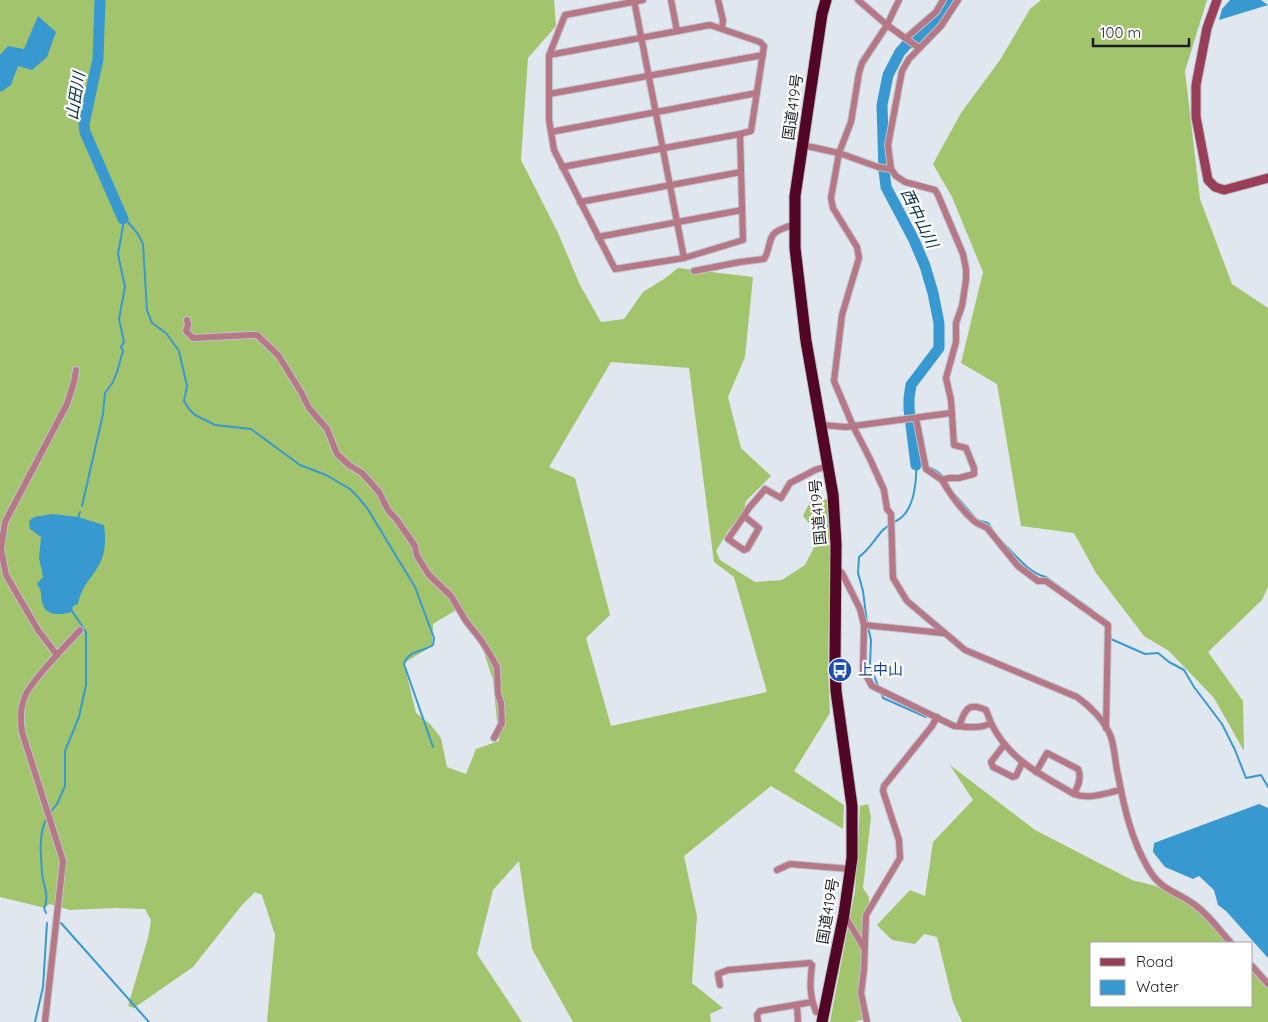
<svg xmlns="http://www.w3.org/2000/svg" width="1268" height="1022" viewBox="0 0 1268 1022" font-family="Quicksand,'Noto Sans JP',sans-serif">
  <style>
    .forest { fill: #a2c46c; fill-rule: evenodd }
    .water { fill: #3899d0 }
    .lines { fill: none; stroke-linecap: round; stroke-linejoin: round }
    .stream { stroke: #3899d0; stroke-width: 2 }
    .river { stroke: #3899d0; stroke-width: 11 }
    .street-casing { stroke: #bdc3ca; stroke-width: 8 }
    .secondary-casing { stroke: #bdc3ca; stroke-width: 11 }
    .highway-casing { stroke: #bdc3ca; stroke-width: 13 }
    .street { stroke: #b67786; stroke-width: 6 }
    .secondary { stroke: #983e59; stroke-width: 9 }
    .highway { stroke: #520625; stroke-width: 11 }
    .labels { text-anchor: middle; stroke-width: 4.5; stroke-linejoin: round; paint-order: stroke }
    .street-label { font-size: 15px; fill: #1b1d20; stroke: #fff }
    .transit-label { font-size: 15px; fill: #164399; stroke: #fff; text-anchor: start }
    .water-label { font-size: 16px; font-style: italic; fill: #032e44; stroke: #fff }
  </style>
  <rect width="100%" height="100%" fill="#e0e7ef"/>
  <g class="forest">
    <path d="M0 0H554L556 26 528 58 521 160 558 233 580 285 601 322 624 319 643 292 664 279 678 268 753 277 745 357 728 397 741 448 771 476 746 501 744 511 728 531 716 551 720 560 755 582 782 580 805 565 820 536 803 516 813 496 831 501 828 671 830 713 794 771 844 805 843 829 771 786 684 856 697 916 692 983 723 1008 710 1014 711 1022H573L532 949 519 861 493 890 477 954 522 1022H267L275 935 262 895 255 892 242 905 193 967 134 1008 128 1006 148 938 151 920 145 909 115 908 70 910 49 904 45 908 0 897ZM611 362 689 368 714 562 734 577 767 692 611 726 586 638 610 615 575 478 549 467ZM456 610 481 643 493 680 499 741 476 749 466 774 447 767 441 738 430 724 416 713 404 663 432 646 433 624Z"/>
    <path d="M1041 0H1207L1185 71 1200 199 1232 284 1268 308V587L1262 600 1208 652 1243 701 1244 751 1214 698 1169 651 1144 636 1096 573 1074 533 1021 526 997 384 961 363 983 272 952 197 933 164 961 113 1000 60 1030 9Z"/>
    <path d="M950 765 1035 830 1132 880 1156 886 1194 907 1228 943H1092V1006H1252V968L1268 985V1022H962L953 1002 937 937 924 934 915 944 892 940 877 925 910 890 925 896 933 842 973 800Z"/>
    <path d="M868 804 871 817 863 888 869 897 864 1019 854 1022H830L855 891 860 806Z"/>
  </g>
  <g class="water">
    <path d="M1230 0H1261L1268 5 1219 20 1222 9Z"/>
    <path d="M38 16 56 32 47 57 32 70 18 66 11 85 1 92 0 91V55L8 46 24 49Z"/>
    <path d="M53 514 78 517 104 525C106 541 106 555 96 570 88 582 81 588 78 604L73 606 72 612C61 615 45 617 42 602 40 594 43 592 37 584L43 577 39 558 41 537 30 529 29 521 34 517Z"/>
    <path d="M1259 804 1268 808V958L1226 911 1218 905 1214 890 1199 876 1193 879 1165 867 1153 852 1154 843Z"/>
  </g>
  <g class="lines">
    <g class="stream">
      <path d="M123 219 127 221 138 234 143 244 147 310 152 323 166 333 179 351 187 386 184 401 189 409 195 415 215 425 251 429 300 465 326 475 350 489 358 497 367 508 415 587 434 638 433 645C423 652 408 650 404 664L433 747"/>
      <path d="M956 496 977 520 988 523 992 529"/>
      <path d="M82 506 103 414 105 393 113 382 117 372 123 351 121 347 124 342 119 319 125 287 118 254 123 226V219"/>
      <path d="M78 518 80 512"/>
      <path d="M1003 543C1016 555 1028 573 1046 577L1092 610"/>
      <path d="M867 623 863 591 858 573 859 557C869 550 874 540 882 531 887 525 896 522 902 517 914 506 917 481 916 465 929 465 945 473 949 487"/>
      <path d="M868 627 871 640 870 665 878 686"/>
      <path d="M1111 636V639L1145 654 1158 653 1169 662 1184 670 1194 687 1222 724 1235 750 1246 778 1261 775 1268 787"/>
      <path d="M881 692 883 698 926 717"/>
      <path d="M49 814 57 804 65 786V751L79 717 86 685V632L72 611"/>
      <path d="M46 913 44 908C50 897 43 884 42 873 41 856 38 833 47 818"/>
      <path d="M61 923 149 1022"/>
      <path d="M35 1022 43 987 47 923"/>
    </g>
    <g class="river">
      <path d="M100 0 98 59 84 124 85 132 123 219"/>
      <path d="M916 465 909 409V398L911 385 939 348V323L933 293 925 266 914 240 886 187 884 171 882 105 888 75 900 52 907 44 916 41 928 30 952 0"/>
    </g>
    <g class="street-casing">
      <g id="street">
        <path d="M634 0 684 258"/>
        <path d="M671 0 677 31"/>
        <path d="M718 0 723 20 722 29"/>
        <path d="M858 0 887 25 919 48"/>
        <path d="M899 0 887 25 862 63 859 73 851 122 839 153 831 198 833 208 857 247 859 258 842 315 834 381 853 426 870 459 884 490 887 509 891 514 893 578 907 601 965 650 1077 697C1090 706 1105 721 1111 737 1115 749 1115 763 1118 775 1124 807 1131 839 1148 868 1160 890 1176 891 1195 905 1209 915 1220 931 1231 943"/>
        <path d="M958 0 941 26 909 59 902 71 888 145 891 169 896 176 905 182 935 190 938 195 963 254 966 269V280L962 306 956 323V342L946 378 951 400 954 445 966 448 974 468V474L959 478H949L942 480C950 494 962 510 974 521 978 525 984 525 988 529L1018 566 1038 581H1046L1108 625 1106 728"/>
        <path d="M906 38 936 12 943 0"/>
        <path d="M549 55 710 25 760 42 764 46 751 131 740 134 743 240 684 258 615 269 554 150 549 120V55L550 53 565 15 643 0"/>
        <path d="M549 94 763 55"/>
        <path d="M551 132 757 93"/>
        <path d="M802 145 839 153 878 167 891 169"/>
        <path d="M562 167 740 134"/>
        <path d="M580 202 741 172"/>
        <path d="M598 237 742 210"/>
        <path d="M694 271 740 262 764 259C770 251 768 237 776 232 782 228 790 226 796 224"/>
        <path d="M187 320 188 325 186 331 193 338 251 335H257L278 355 301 392 309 408 327 429 337 454 349 465 362 473 379 492 388 510 397 520 415 546 417 556 429 575 451 596 466 621 481 640 491 656 497 667 498 694 501 703 502 723 494 738"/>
        <path d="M916 418 926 469 942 480"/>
        <path d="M821 425 846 427 951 413"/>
        <path d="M744 516 728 539 744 550 747 549 759 528 744 516C749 505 758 499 765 489L781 498 790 483 815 470 828 466"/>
        <path d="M836 568 842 573 860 609 864 625 863 670 872 686 954 726C966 727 981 729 991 723 1009 760 1040 774 1074 794 1089 800 1105 793 1121 790"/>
        <path d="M864 625 943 633"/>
        <path d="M57 655 38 630 6 575 1 549 5 522 67 404 74 382 76 370"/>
        <path d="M959 726C965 711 967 701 986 710L991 723"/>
        <path d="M1004 745 991 762 993 767 1013 777 1016 776 1022 763"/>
        <path d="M1036 772 1047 753 1078 769C1082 777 1078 786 1074 794"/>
        <path d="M777 870 790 864 850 869"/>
        <path d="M845 916 864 948"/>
        <path d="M1252 966 1268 984"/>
        <path d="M720 985 718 974 728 970 810 963 812 965C810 983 809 994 816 1012L824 1013"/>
        <path d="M797 1006 798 1022"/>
        <path d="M45 1022 63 861 22 732C20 719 20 706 26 694 36 675 65 647 80 630"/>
        <path d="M758 1022 757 1015 760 1011 812 1002"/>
        <path d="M867 1022 861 993 864 970 866 915 900 858 899 840 883 791 884 786 932 726 937 717"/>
      </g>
    </g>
    <g class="secondary-casing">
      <path id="secondary" d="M1217 0 1207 28 1196 85V117L1208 180 1215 187 1224 190 1268 178"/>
    </g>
    <g class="highway-casing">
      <path id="highway" d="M822 1022 844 914 852 858V806L836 691 835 660 836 544 833 495 806 341 795 248V196L822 14 826 0"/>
    </g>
    <use href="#street" class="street"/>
    <use href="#secondary" class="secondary"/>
    <use href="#highway" class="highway"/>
  </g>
  <defs>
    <g id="bus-disc" transform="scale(1.25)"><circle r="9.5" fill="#1a4fb4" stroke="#fff"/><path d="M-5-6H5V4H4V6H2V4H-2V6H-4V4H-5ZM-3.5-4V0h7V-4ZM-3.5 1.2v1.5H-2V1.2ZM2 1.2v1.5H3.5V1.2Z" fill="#fff"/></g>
  </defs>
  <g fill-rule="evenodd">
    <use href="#bus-disc" x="840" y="670"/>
  </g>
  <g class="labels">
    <g class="street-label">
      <text transform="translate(793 107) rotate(-82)" y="5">国道419号</text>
      <text transform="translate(818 512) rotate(-95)" y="5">国道419号</text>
      <text transform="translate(828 911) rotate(-80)" y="5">国道419号</text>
    </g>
    <g class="transit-label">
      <text x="858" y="675">上中山</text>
    </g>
    <g class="water-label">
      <text transform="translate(75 96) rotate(-81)" y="6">山田川</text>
      <text transform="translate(920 218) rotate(64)" y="6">西中山川</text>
    </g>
  </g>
  <rect x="1090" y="942" width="162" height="65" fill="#ffffff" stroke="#a4a5a6"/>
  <rect x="1100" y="958" width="25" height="8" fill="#983e59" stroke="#a4a5a6"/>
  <text x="1136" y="967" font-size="15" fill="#1b1d20">Road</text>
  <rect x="1100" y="980" width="25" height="15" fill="#3899d0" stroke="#a4a5a6"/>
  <text x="1136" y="992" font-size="15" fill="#1b1d20">Water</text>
  <path d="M1093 38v8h96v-8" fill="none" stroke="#1b1d20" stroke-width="2.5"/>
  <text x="1100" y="38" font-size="15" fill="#1b1d20" stroke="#ffffff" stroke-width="4" paint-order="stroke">100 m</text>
</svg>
